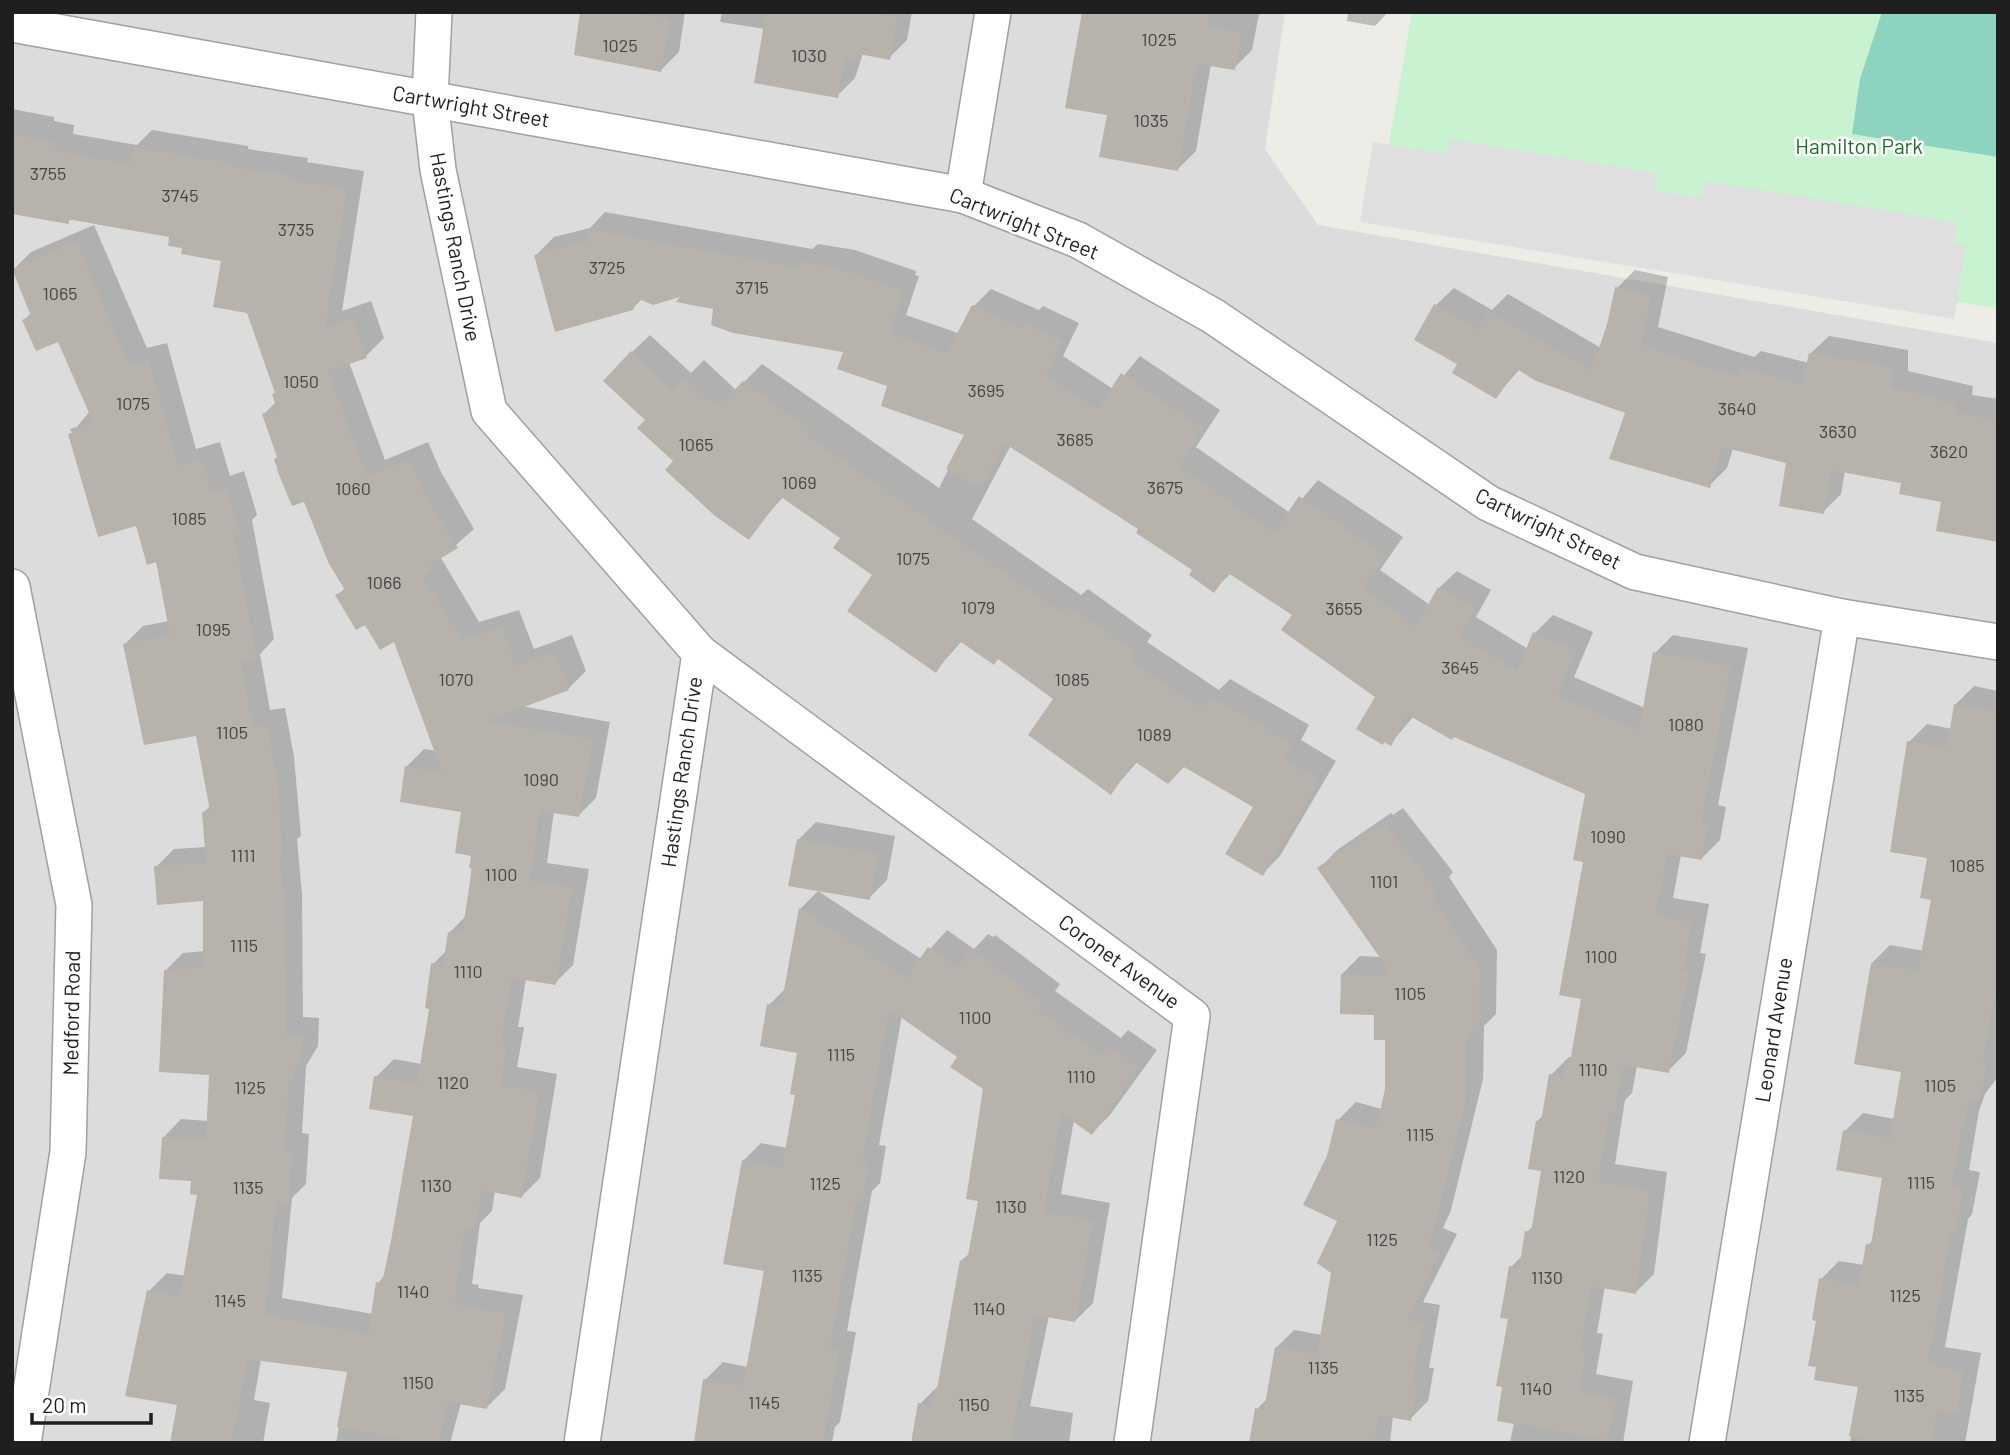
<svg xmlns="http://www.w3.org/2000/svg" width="2010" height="1455" viewBox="0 0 2010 1455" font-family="Barlow,sans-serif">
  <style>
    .residential { fill: #dddcdc }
    .park { fill: #c9f3d0 }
    .pitch { fill: #8ed3bf }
    .parking { fill: #dfdfdf }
    .shadow { fill: #0003 }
    .building { fill: #b7b2ac }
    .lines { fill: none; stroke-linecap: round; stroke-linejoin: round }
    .minor-casing { stroke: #a0a0a0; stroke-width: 38 }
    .minor { stroke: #fff; stroke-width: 35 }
    .labels { text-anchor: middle; stroke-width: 5; stroke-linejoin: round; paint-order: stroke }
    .number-label { font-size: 18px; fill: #454442 }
    .street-label { font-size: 21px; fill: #1f1f1f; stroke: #fff }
    .park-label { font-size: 21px; fill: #1a7028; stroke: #fff }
  </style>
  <rect width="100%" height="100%" fill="#eeece6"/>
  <path class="residential" d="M12 12H1285L1265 149 1318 225 1998 343V1443H12Z"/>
  <path class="park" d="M1412 12H1998V309L1379 203Z"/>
  <path class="pitch" d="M1882 12H1998V157L1852 134 1860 79Z"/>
  <path class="parking" d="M1450 139 1657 173 1655 190 1702 198 1706 181 1957 222 1954 243 1966 245 1954 319 1360 222 1373 142 1447 154Z"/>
  <g class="shadow">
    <path d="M582 12H685L679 52 661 70Z"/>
    <path d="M722 12H912L907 40 889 58 863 53 855 78 837 96 765 29 720 22Z"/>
    <path d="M1084 12 1259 14 1252 50 1234 68 1211 64 1196 151 1178 169 1109 114Z"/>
    <path d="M1348 12H1388L1375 26 1347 21Z"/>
    <path d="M12 109 54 117V121L74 125 73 134 137 145 152 130 248 146V149L308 158 307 162 364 171 342 311 371 301 384 338 366 356 349 362 385 460 428 442 441 472 474 529 441 558 479 622 519 610 534 649 572 635 586 671 568 689 521 706 610 722 596 798 578 816 554 811 547 863 589 869 573 965 555 983 526 979 518 1027H524L517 1067 557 1074 540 1178 522 1196 495 1191 492 1211 480 1223 472 1284 479 1285 478 1288 523 1295 505 1389 487 1407 461 1403 450 1443H336L349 1371 261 1359 254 1400 270 1403 263 1443H172L179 1404 149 1291 167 1273 185 1276 200 1193 163 1138 181 1119 208 1121 211 1074 165 971 183 953 205 951V899L156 867 174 849 206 847 204 812 211 805 197 734 125 644 143 626 169 621 157 560 137 523 70 435 90 411 59 340 24 320 31 313 13 270 31 252 94 225 147 348 167 343 196 449 220 442 230 476 244 471 257 515 252 520 274 639 260 654 270 710 285 708 294 757 301 836 297 839 302 895 303 1017 319 1018 318 1046 306 1066 302 1133 309 1134 306 1184 292 1198 282 1298 373 1314 378 1283 385 1275 415 1115 376 1077 394 1059 422 1064 431 1007 433 964 447 950 450 932 467 915 473 854 463 811 406 767 424 749 436 751 395 639 366 622 337 596 345 588 305 500 293 504 274 460 278 456 264 414 276 402 277 392 248 312 223 260 184 247 171 236 72 218 68 222 12 212Z"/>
    <path d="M605 212 812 249 818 244 855 250 916 271 915 275 919 276 906 315 958 333 973 307 991 289 1039 310 1043 306 1079 323 1063 356 1113 389 1140 356 1220 410 1196 447 1290 513 1318 480 1403 537 1380 570 1430 605 1439 588 1457 571 1491 590 1476 617 1528 649 1535 633 1553 615 1593 632 1574 677 1645 708 1655 653 1673 635 1748 648 1718 805 1726 807 1720 840 1702 858 1681 855 1673 898 1709 904 1700 953 1706 954 1686 1053 1668 1071 1637 1066 1632 1093 1625 1100 1615 1164 1667 1172 1654 1274 1636 1292 1605 1286 1597 1333 1603 1334 1596 1374 1633 1381 1623 1443H1510L1514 1422 1511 1267 1523 1255 1527 1232 1533 1226 1543 1169 1537 1121 1544 1115 1551 1075 1569 1057 1573 1058 1583 997 1587 793 1414 716 1391 743 1377 696 1294 614 1231 573 1214 590 1195 570 1140 528 1011 445 972 519 1081 595 1088 589 1152 635 1147 642 1219 690 1230 679 1309 725 1301 740 1336 761 1280 856 1262 874 1255 806 1184 765 1138 761 1111 792 1056 699 999 658 962 641 936 670 875 575 842 538 783 497 748 537 676 461 647 420 632 352 650 335 691 373 704 360 736 390 762 364 939 488 966 434 890 385 846 350 715 308 686 294 642 299 632 309 536 255 554 237 590 228Z"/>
    <path d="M1635 270 1668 277 1658 327 1754 357 1761 351 1809 363 1811 353 1829 336 1908 350V371L1973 386 1972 395 1998 399V540L1943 500 1903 481 1845 471 1841 494 1823 512 1788 462 1733 448 1727 468 1709 486 1611 458 1627 412 1520 369 1495 397 1460 364 1436 305 1454 288 1492 310 1508 294 1601 348 1617 288Z"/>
    <path d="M1974 686 1998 691V1077L1985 1094 1979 1111 1969 1170 1980 1172 1972 1214 1968 1219 1945 1347 1981 1353 1965 1443H1850L1860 1386 1818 1320 1821 1279 1839 1261 1864 1265 1868 1245 1873 1240 1885 1176 1845 1131 1863 1113 1895 1119 1903 1071 1872 963 1890 945 1924 951 1933 899 1929 857 1909 742 1927 724 1952 729 1956 704Z"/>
    <path d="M1403 808 1453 872 1449 877 1497 950 1496 1014 1484 1026 1483 1079 1451 1210 1443 1228 1457 1234 1423 1302 1440 1305 1429 1368H1434L1428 1401 1410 1419 1393 1416 1390 1443H1251L1257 1409 1268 1398 1276 1348 1294 1330 1322 1335 1340 1221 1338 1120 1356 1102 1382 1109 1387 1089V1039L1376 1013 1342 974 1360 956 1382 957 1320 868 1337 850 1391 813 1393 815Z"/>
    <path d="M816 822 895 836 887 880 869 898 798 840Z"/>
    <path d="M818 891 921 959 947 930 974 949 988 934 993 937 995 935 1060 984 1055 991 1121 1038 1128 1030 1157 1050 1110 1115 1092 1133 1074 1120 1061 1194 1110 1203 1093 1303 1075 1321 1049 1316 1030 1406 1073 1413 1069 1443H913L920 1404 938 1386 962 1260 971 1252 980 1199 985 1089 959 1056 902 1015 879 1145 886 1146 880 1183 872 1191 847 1331 856 1332 840 1422 835 1427 832 1443H695L705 1380 723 1362 748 1367 766 1269 743 1161 761 1143 787 1148 797 1093 799 1052 769 1005 787 987 800 909Z"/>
  </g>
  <g class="building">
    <path d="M580 12H631L670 19 661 72 574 55Z"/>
    <path d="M766 12H872L897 17 890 60 859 54 858 60 845 58 838 98 754 83Z"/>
    <path d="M1082 12H1210L1207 26 1242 32 1235 70 1197 64 1178 171 1099 157 1107 115 1065 108Z"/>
    <path d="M12 134 57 142 55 151 130 164 133 147 231 163 230 167 291 175 290 180 347 189 325 328 353 318 367 358 328 371 367 476 410 459 423 491 458 548 428 566 431 571 423 576 461 639 501 627 516 666 554 652 569 690 487 721 593 739 579 817 540 811 530 881 572 887 556 985 512 978 501 1044 507 1045 500 1085 540 1092 522 1198 482 1190 474 1231 464 1229 455 1301 462 1302 461 1305 506 1313 487 1409 447 1402 440 1443H421L337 1427 347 1372 247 1359 232 1443H170L177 1405 125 1396 147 1290 180 1296 197 1195 190 1194 191 1181 159 1179 162 1137 206 1139 209 1075 159 1072 164 970 203 968V901L157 905 154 866 206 863 202 812 210 811 196 736 144 745 123 644 170 635 156 562 147 565 136 526 98 537 68 434 72 433 70 429 93 422 58 342 36 351 22 320 31 316 12 269 76 241 129 365 149 360 178 466 202 459 212 492 226 488 240 535 234 536 257 659 241 662 253 727 267 724 277 776 283 855 280 856 285 914 286 1035 302 1036 301 1065H295L293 1081H289L284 1151H292L289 1204 276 1203 265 1315 368 1334 376 1282 382 1283 391 1241 413 1116 369 1109 374 1076 417 1084 429 1009 425 1008 431 963 443 965 448 932 462 934 472 868H469L471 856 455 853 461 812 400 802 405 766 442 772 394 642 380 650 365 625 356 630 335 595 345 590 329 564 304 502 292 506 277 470V457L262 414 277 409 272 394 275 393 247 313 213 307 221 261 181 254 182 248 168 246 169 237 67 219 69 224 12 214Z"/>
    <path d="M586 229 797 267 798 261 836 268 900 289 898 292 903 294 889 333 947 353 972 305 1021 328 1024 323 1062 341 1046 375 1098 409 1121 373 1203 428 1179 466 1274 533 1299 496 1386 556 1363 588 1416 626 1438 587 1475 609 1459 636 1517 671 1533 632 1576 650 1557 696 1639 730 1653 652 1731 666 1701 823 1709 824 1702 860 1667 854 1656 915 1692 922 1683 971 1689 972 1669 1073 1623 1065 1615 1113 1609 1112 1598 1182 1650 1190 1636 1294 1591 1286 1580 1350 1586 1351 1579 1392 1616 1398 1608 1440 1497 1421 1502 1387 1496 1386 1508 1319 1500 1318 1509 1266 1519 1268 1525 1231 1531 1232 1541 1171 1528 1169 1536 1121 1541 1122 1549 1074 1564 1077 1566 1061 1570 1062 1581 999 1559 995 1583 862 1573 860 1585 794 1454 737 1452 740 1408 715 1391 746 1384 742 1383 745 1356 729 1375 697 1281 630 1292 615 1228 573 1214 593 1189 575 1192 570 1136 533 1138 529 1004 443 981 488 946 469 964 435 881 406 887 386 837 369 843 352 733 333 711 325 713 309 676 302 680 297 653 305 639 299 633 310 555 332 534 255 589 240Z"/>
    <path d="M1615 287 1651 295 1641 344 1705 367 1739 376 1741 368 1802 384 1809 353 1891 367V388L1938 397 1937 400 1957 403 1955 412 1998 420V542L1936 531 1941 502 1899 494 1901 483 1831 470 1824 514 1779 506 1786 463 1722 447 1710 488 1609 459 1625 413 1536 381 1517 369 1496 399 1452 373 1457 364 1414 340 1434 304 1478 330 1489 311 1591 370 1607 325Z"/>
    <path d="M631 351 672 390 685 377 718 407 743 381 811 430 808 436 1063 613 1069 605 1136 653 1131 660 1202 709 1210 696 1293 744 1284 759 1320 780 1263 876 1225 854 1253 807 1184 767 1168 784 1134 761 1111 795 1028 735 1053 699 998 659 994 665 958 640 936 673 847 611 872 575 833 548 840 538 781 497 749 540 715 516 665 470 673 461 637 428 645 420 603 381Z"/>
    <path d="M1954 704 1998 711V976L1983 1060 1987 1061 1980 1101 1969 1099 1965 1127H1962L1952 1188 1963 1190 1955 1234 1951 1233 1928 1364 1964 1371 1957 1413 1937 1410 1932 1443H1886L1849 1436 1858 1387 1814 1380 1816 1367 1808 1366 1816 1321 1812 1320 1819 1278 1859 1285 1866 1244 1871 1245 1882 1178 1836 1170 1843 1130 1890 1138 1901 1072 1854 1064 1871 963 1918 971 1931 900 1920 898 1927 858 1890 852 1907 741 1947 748Z"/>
    <path d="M1385 824 1437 891 1431 895 1480 969 1479 1033H1467L1466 1099 1434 1230 1426 1246 1440 1252 1407 1320 1423 1323 1412 1385 1417 1386 1411 1421 1379 1415 1374 1443H1249L1255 1408 1264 1410 1275 1347 1317 1354 1331 1273 1317 1263 1337 1221 1303 1205 1327 1156 1336 1119 1376 1129 1385 1089V1040H1374V1015L1340 1014 1341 974 1392 975 1317 868 1372 829 1374 832Z"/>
    <path d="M797 839 878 854 870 900 788 886Z"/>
    <path d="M799 908 906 978 928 947 957 967 969 951 974 954 976 952 1043 1003 1038 1010 1103 1056 1109 1047 1140 1068 1092 1135 1061 1113 1044 1212 1093 1220 1075 1322 1035 1315 1010 1443H911L918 1403 932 1406 935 1389H937L960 1260 967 1261 978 1201 966 1199 983 1089 950 1067 957 1057 889 1009 862 1162 869 1164 862 1203 856 1202 830 1348 839 1350 823 1443H694L703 1379 743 1386 764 1271 723 1264 742 1160 782 1167 795 1095 790 1094 797 1053 760 1046 767 1004 781 1006Z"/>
  </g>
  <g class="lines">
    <g class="minor-casing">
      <g id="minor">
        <path d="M434 12 430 99 438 170 489 411 700 653 582 1443"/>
        <path d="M12 24 963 195 1078 240 1213 316 1488 503 1635 572 1842 617 1998 642"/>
        <path d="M963 195 993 12"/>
        <path d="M12 587 74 905 68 1152 23 1443"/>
        <path d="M700 653 1192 1016 1132 1443"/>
        <path d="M1707 1443 1842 617"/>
      </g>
    </g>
    <use href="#minor" class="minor"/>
  </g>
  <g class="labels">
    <g class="number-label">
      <text x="1159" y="46">1025</text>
      <text x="620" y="52">1025</text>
      <text x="809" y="62">1030</text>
      <text x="1151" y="127">1035</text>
      <text x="48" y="180">3755</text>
      <text x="180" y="202">3745</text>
      <text x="296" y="236">3735</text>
      <text x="607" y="274">3725</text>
      <text x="752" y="294">3715</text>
      <text x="60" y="300">1065</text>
      <text x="301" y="388">1050</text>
      <text x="986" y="397">3695</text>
      <text x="133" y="410">1075</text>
      <text x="1737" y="415">3640</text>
      <text x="1838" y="438">3630</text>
      <text x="1075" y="446">3685</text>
      <text x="696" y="451">1065</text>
      <text x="1949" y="458">3620</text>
      <text x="799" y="489">1069</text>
      <text x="1165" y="494">3675</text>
      <text x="353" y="495">1060</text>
      <text x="189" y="525">1085</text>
      <text x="913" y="565">1075</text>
      <text x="384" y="589">1066</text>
      <text x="978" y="614">1079</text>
      <text x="1344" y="615">3655</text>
      <text x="213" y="636">1095</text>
      <text x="1460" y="674">3645</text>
      <text x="456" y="686">1070</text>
      <text x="1072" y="686">1085</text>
      <text x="1686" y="731">1080</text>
      <text x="232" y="739">1105</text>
      <text x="1154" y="741">1089</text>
      <text x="541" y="786">1090</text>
      <text x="1608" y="843">1090</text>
      <text x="243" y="862">1111</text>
      <text x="1967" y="872">1085</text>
      <text x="501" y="881">1100</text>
      <text x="1384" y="888">1101</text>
      <text x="244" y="952">1115</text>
      <text x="1601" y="963">1100</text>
      <text x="468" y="978">1110</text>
      <text x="1410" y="1000">1105</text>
      <text x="975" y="1024">1100</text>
      <text x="841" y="1061">1115</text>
      <text x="1593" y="1076">1110</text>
      <text x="1081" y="1083">1110</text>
      <text x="453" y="1089">1120</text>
      <text x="1940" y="1092">1105</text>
      <text x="250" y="1094">1125</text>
      <text x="1420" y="1141">1115</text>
      <text x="1569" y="1183">1120</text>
      <text x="1921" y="1189">1115</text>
      <text x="825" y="1190">1125</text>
      <text x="436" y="1192">1130</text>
      <text x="248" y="1194">1135</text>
      <text x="1011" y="1213">1130</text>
      <text x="1382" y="1246">1125</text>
      <text x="807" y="1282">1135</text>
      <text x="1547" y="1284">1130</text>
      <text x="413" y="1298">1140</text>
      <text x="1905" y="1302">1125</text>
      <text x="230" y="1307">1145</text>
      <text x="989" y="1315">1140</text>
      <text x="1323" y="1374">1135</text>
      <text x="418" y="1389">1150</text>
      <text x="1536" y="1395">1140</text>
      <text x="1909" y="1402">1135</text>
      <text x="764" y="1409">1145</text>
      <text x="974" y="1411">1150</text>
    </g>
    <g class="street-label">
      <text transform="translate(471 107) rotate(10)" y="7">Cartwright Street</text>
      <text transform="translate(1024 224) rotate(22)" y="7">Cartwright Street</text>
      <text transform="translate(455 247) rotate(79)" y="7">Hastings Ranch Drive</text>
      <text transform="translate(1548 529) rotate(26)" y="7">Cartwright Street</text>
      <text transform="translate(682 772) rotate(-82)" y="7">Hastings Ranch Drive</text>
      <text transform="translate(1119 962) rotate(36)" y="7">Coronet Avenue</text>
      <text transform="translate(72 1013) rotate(-89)" y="7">Medford Road</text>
      <text transform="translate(1774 1030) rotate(-81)" y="7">Leonard Avenue</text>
    </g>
    <g class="park-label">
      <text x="1859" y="154">Hamilton Park</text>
    </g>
  </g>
  <rect width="2010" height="1455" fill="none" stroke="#1f1f1f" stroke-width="28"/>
  <path d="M32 1413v10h119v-10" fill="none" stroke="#1f1f1f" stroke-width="3.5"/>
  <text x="42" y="1413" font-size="21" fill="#1f1f1f" stroke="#ffffff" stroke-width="5" paint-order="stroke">20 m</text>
</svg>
